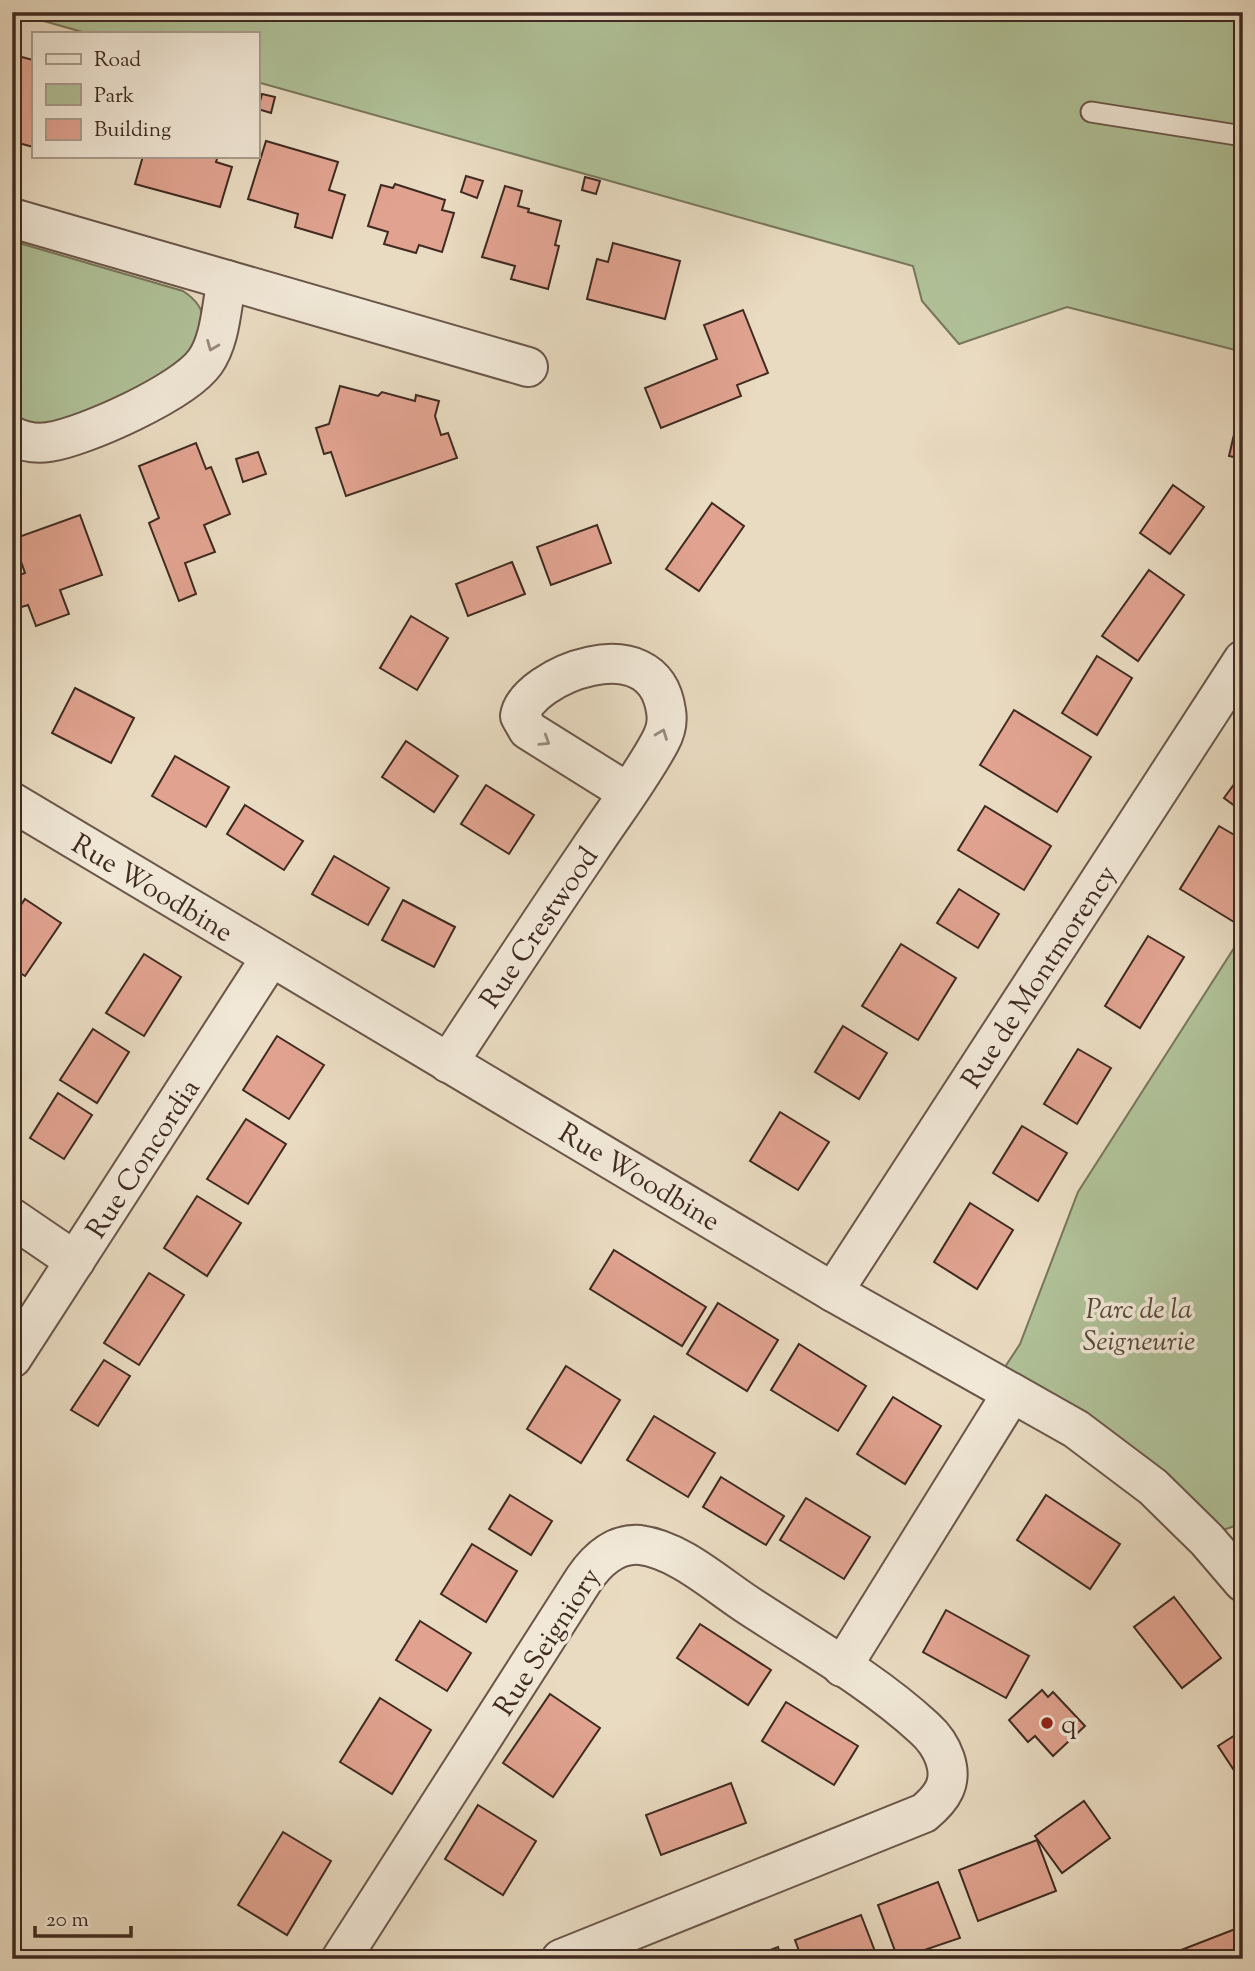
<svg xmlns="http://www.w3.org/2000/svg" width="1255" height="1971" viewBox="0 0 1255 1971" font-family="'Sorts Mill Goudy',serif">
  <style>
    .green { fill: #b0c198; stroke: #78765c; stroke-width: 2 }
    .building { fill: #e1a390; stroke: #3f2a21; stroke-width: 2 }
    .lines { fill: none; stroke-linecap: round; stroke-linejoin: round }
    .lane-casing { stroke: #6a5649; stroke-width: 23 }
    .street-casing { stroke: #6a5649; stroke-width: 42 }
    .lane { stroke: #f1e8d7; stroke-width: 19 }
    .street { stroke: #f1e8d7; stroke-width: 38 }
    .oneway { stroke: #98897c }
    .poi-dot { fill: #8f2418; stroke: #f1e8d7; stroke-width: 2.5 }
    .labels { text-anchor: middle; stroke-width: 7; stroke-linejoin: round; paint-order: stroke }
    .street-label { font-size: 28px; fill: #3f2a21; stroke: #f1e8d7 }
    .park-label { font-size: 28px; font-style: italic; fill: #564839; stroke: #f1e8d7 }
    .poi-label { font-size: 28px; fill: #3f2a21; stroke: #f1e8d7; text-anchor: start }
  </style>
  <rect width="100%" height="100%" fill="#e9dbc1"/>
  <filter id="stains"><feTurbulence type="fractalNoise" baseFrequency=".00286" numOctaves="4"/><feColorMatrix values="0 0 0 0 .2 0 0 0 0 .09 0 0 0 0 .02 0 0 0 .5 -.17"/></filter>
  <radialGradient id="worn" r=".72"><stop offset=".6" stop-color="#630" stop-opacity="0"/><stop offset="1" stop-color="#630" stop-opacity=".3"/></radialGradient>
  <g class="green">
    <path d="M12 12H1243V352L1067 307 959 344 922 301 913 266 257 82V33H86Z"/>
    <path d="M12 241 183 291C263 344 83 420 43 423 32 424 22 421 12 417Z"/>
    <path d="M1243 934V1523L1223 1530C1161 1461 1085 1413 1005 1367L1020 1344 1078 1192Z"/>
  </g>
  <g class="building">
    <path d="M18 56 33 60V147L15 142 19 128 12 126V76Z"/>
    <path d="M262 94 275 97 271 113 258 109Z"/>
    <path d="M266 141 338 162 329 190 345 195 332 238 295 227 298 214 248 199Z"/>
    <path d="M143 156H218L216 162 232 167 220 207 135 184Z"/>
    <path d="M466 176 483 181 477 198 461 192Z"/>
    <path d="M585 177 600 181 596 194 582 190Z"/>
    <path d="M395 184 445 200 442 210 454 213 442 252 419 245 416 253 384 244 388 232 368 226 381 185 393 188Z"/>
    <path d="M505 186 522 191 518 206 529 209 528 212 561 221 555 245 559 246 548 289 511 279 515 266 482 257Z"/>
    <path d="M613 243 680 261 665 319 587 299 597 259 608 262Z"/>
    <path d="M743 310 768 373 737 385 741 396 661 428 645 388 717 359 704 325Z"/>
    <path d="M340 386 378 396 382 392 415 401 416 395 439 401 435 416 441 435 448 433 457 458 346 496 331 452 324 454 316 428 329 424Z"/>
    <path d="M1239 413 1243 414V459L1229 456Z"/>
    <path d="M196 443 206 469 211 467 230 514 204 525 215 552 185 563 196 594 179 601 149 523 159 518 139 466Z"/>
    <path d="M258 452 266 474 243 482 236 459Z"/>
    <path d="M1173 485 1204 507 1170 554 1140 533Z"/>
    <path d="M712 503 744 526 699 591 666 569Z"/>
    <path d="M80 515 102 575 60 590 69 614 36 626 28 605 12 610V578L25 573 13 539Z"/>
    <path d="M597 525 611 563 551 585 537 547Z"/>
    <path d="M512 562 525 594 468 616 456 584Z"/>
    <path d="M1149 570 1184 595 1138 661 1102 636Z"/>
    <path d="M411 616 448 638 417 690 380 668Z"/>
    <path d="M1097 656 1132 678 1097 735 1062 713Z"/>
    <path d="M75 688 134 718 111 763 52 733Z"/>
    <path d="M1014 710 1091 757 1057 812 980 765Z"/>
    <path d="M406 741 458 776 434 812 382 777Z"/>
    <path d="M175 756 229 787 206 827 152 796Z"/>
    <path d="M1243 772V812L1224 798Z"/>
    <path d="M486 785 534 815 509 854 461 824Z"/>
    <path d="M245 805 303 841 284 870 227 834Z"/>
    <path d="M985 806 1051 846 1024 890 958 850Z"/>
    <path d="M1219 826 1243 840V908L1234 922 1180 889Z"/>
    <path d="M334 856 389 888 368 925 312 894Z"/>
    <path d="M959 889 999 914 978 948 937 923Z"/>
    <path d="M25 899 61 923 25 976 12 968V918Z"/>
    <path d="M403 900 455 927 434 967 382 940Z"/>
    <path d="M1148 936 1184 957 1140 1028 1105 1006Z"/>
    <path d="M901 944 956 978 918 1040 862 1006Z"/>
    <path d="M144 954 181 977 144 1036 106 1013Z"/>
    <path d="M843 1026 887 1053 859 1099 815 1072Z"/>
    <path d="M93 1029 129 1052 97 1103 60 1080Z"/>
    <path d="M277 1036 324 1065 289 1119 243 1090Z"/>
    <path d="M1078 1049 1111 1068 1077 1124 1044 1104Z"/>
    <path d="M58 1093 92 1115 64 1159 30 1138Z"/>
    <path d="M780 1112 829 1142 798 1190 750 1161Z"/>
    <path d="M246 1119 286 1144 248 1204 207 1179Z"/>
    <path d="M1022 1126 1067 1153 1038 1201 993 1173Z"/>
    <path d="M197 1196 241 1223 207 1276 164 1248Z"/>
    <path d="M970 1203 1013 1230 977 1289 934 1262Z"/>
    <path d="M614 1250 706 1307 682 1346 590 1289Z"/>
    <path d="M149 1273 184 1295 139 1365 104 1343Z"/>
    <path d="M718 1303 778 1340 747 1391 687 1354Z"/>
    <path d="M799 1344 866 1386 838 1431 771 1390Z"/>
    <path d="M104 1360 130 1376 98 1426 71 1410Z"/>
    <path d="M566 1366 620 1400 581 1463 527 1429Z"/>
    <path d="M893 1397 941 1426 905 1484 857 1454Z"/>
    <path d="M654 1416 715 1453 688 1497 627 1460Z"/>
    <path d="M721 1477 784 1516 766 1545 703 1507Z"/>
    <path d="M510 1495 552 1521 531 1555 489 1529Z"/>
    <path d="M1046 1495 1120 1544 1090 1589 1017 1540Z"/>
    <path d="M806 1498 870 1537 844 1579 780 1540Z"/>
    <path d="M472 1544 517 1571 486 1622 441 1594Z"/>
    <path d="M1174 1597 1221 1658 1182 1688 1134 1627Z"/>
    <path d="M946 1610 1029 1656 1006 1698 923 1652Z"/>
    <path d="M420 1621 471 1653 447 1691 396 1660Z"/>
    <path d="M700 1624 771 1670 748 1705 677 1658Z"/>
    <path d="M1042 1690 1048 1697 1053 1692 1085 1726 1053 1756 1035 1736 1028 1742 1009 1720Z"/>
    <path d="M550 1694 600 1728 553 1797 503 1763Z"/>
    <path d="M380 1698 431 1730 392 1794 340 1762Z"/>
    <path d="M786 1702 858 1746 834 1785 762 1741Z"/>
    <path d="M1243 1730V1784L1218 1746Z"/>
    <path d="M731 1783 746 1823 661 1855 646 1815Z"/>
    <path d="M1084 1801 1110 1838 1062 1873 1035 1836Z"/>
    <path d="M478 1805 536 1841 503 1895 445 1859Z"/>
    <path d="M283 1832 331 1861 287 1935 238 1905Z"/>
    <path d="M1037 1840 1056 1891 978 1921 959 1870Z"/>
    <path d="M938 1882 960 1938 898 1959 878 1905Z"/>
    <path d="M861 1915 876 1954 863 1959H802L795 1940Z"/>
    <path d="M1243 1926V1959H1158Z"/>
    <path d="M778 1947 782 1959H747Z"/>
  </g>
  <g class="lines">
    <g class="lane-casing">
      <path id="lane" d="M1091 112 1243 136"/>
    </g>
    <g class="street-casing">
      <g id="street">
        <path d="M12 218 528 367"/>
        <path d="M12 436C24 442 36 444 49 442 84 437 184 392 205 362 221 339 221 307 227 280"/>
        <path d="M12 802 833 1292 1076 1429 1153 1487 1207 1540 1243 1582"/>
        <path d="M448 1063C495 991 542 920 590 849 613 814 640 779 660 742 665 733 668 722 666 711 654 624 526 677 520 716L528 730 627 792"/>
        <path d="M12 1218 75 1261"/>
        <path d="M833 1292 1243 660"/>
        <path d="M12 1358 271 957"/>
        <path d="M842 1667 1012 1393"/>
        <path d="M341 1959 584 1579C597 1560 615 1543 640 1545 680 1550 718 1586 751 1607 809 1645 873 1681 924 1728 933 1736 941 1747 945 1759 953 1783 942 1798 924 1813L561 1959"/>
      </g>
    </g>
    <use href="#lane" class="lane"/>
    <use href="#street" class="street"/>
  </g>
  <defs><path id="oneway-chevron" d="M-2-3.5L2.5 0L-2 3.5" fill="none" stroke-width="1.6" stroke-linecap="round" stroke-linejoin="round" transform="scale(1.75)"/></defs>
  <g class="oneway">
    <use href="#oneway-chevron" transform="translate(212 346) rotate(112)"/>
    <use href="#oneway-chevron" transform="translate(662 734) rotate(-69)"/>
    <use href="#oneway-chevron" transform="translate(545 741) rotate(32)"/>
  </g>
  <circle class="poi-dot" cx="1047" cy="1723" r="7"/>
  <g class="labels">
    <g class="street-label">
      <text transform="translate(153 887) rotate(31)" y="10">Rue Woodbine</text>
      <text transform="translate(538 927) rotate(-56)" y="10">Rue Crestwood</text>
      <text transform="translate(1038 976) rotate(-57)" y="10">Rue de Montmorency</text>
      <text transform="translate(142 1158) rotate(-57)" y="10">Rue Concordia</text>
      <text transform="translate(640 1176) rotate(31)" y="10">Rue Woodbine</text>
      <text transform="translate(546 1641) rotate(-57)" y="10">Rue Seigniory</text>
    </g>
    <g class="park-label">
      <text x="1139" y="1318">Parc de la<tspan x="1139" dy="32">Seigneurie</tspan></text>
    </g>
    <g class="poi-label">
      <text x="1061" y="1733">q</text>
    </g>
  </g>
  <rect width="1255" height="1971" fill="none" stroke="#e9dbc1" stroke-width="42"/>
  <rect x="14" y="14" width="1227" height="1943" fill="none" stroke="#3f2a21" stroke-width="3.5"/>
  <rect x="21" y="21" width="1213" height="1929" fill="none" stroke="#3f2a21" stroke-width="2"/>
  <rect x="32" y="32" width="228" height="126" fill="#f1e8d7" stroke="#aa9c8e" stroke-width="2"/>
  <rect x="46" y="54" width="35" height="10" fill="#f1e8d7" stroke="#aa9c8e" stroke-width="2"/>
  <text x="94" y="66" font-size="21" fill="#3f2a21">Road</text>
  <rect x="46" y="84" width="35" height="21" fill="#b0c198" stroke="#aa9c8e" stroke-width="2"/>
  <text x="94" y="102" font-size="21" fill="#3f2a21">Park</text>
  <rect x="46" y="119" width="35" height="21" fill="#e1a390" stroke="#aa9c8e" stroke-width="2"/>
  <text x="94" y="136" font-size="21" fill="#3f2a21">Building</text>
  <path d="M35 1926v10h96v-10" fill="none" stroke="#3f2a21" stroke-width="3.5"/>
  <text x="46" y="1926" font-size="21" fill="#3f2a21" stroke="#f1e8d7" stroke-width="5" paint-order="stroke">20 m</text>
  <rect width="100%" height="100%" filter="url(#stains)"/>
  <rect width="100%" height="100%" fill="url(#worn)"/>
</svg>
